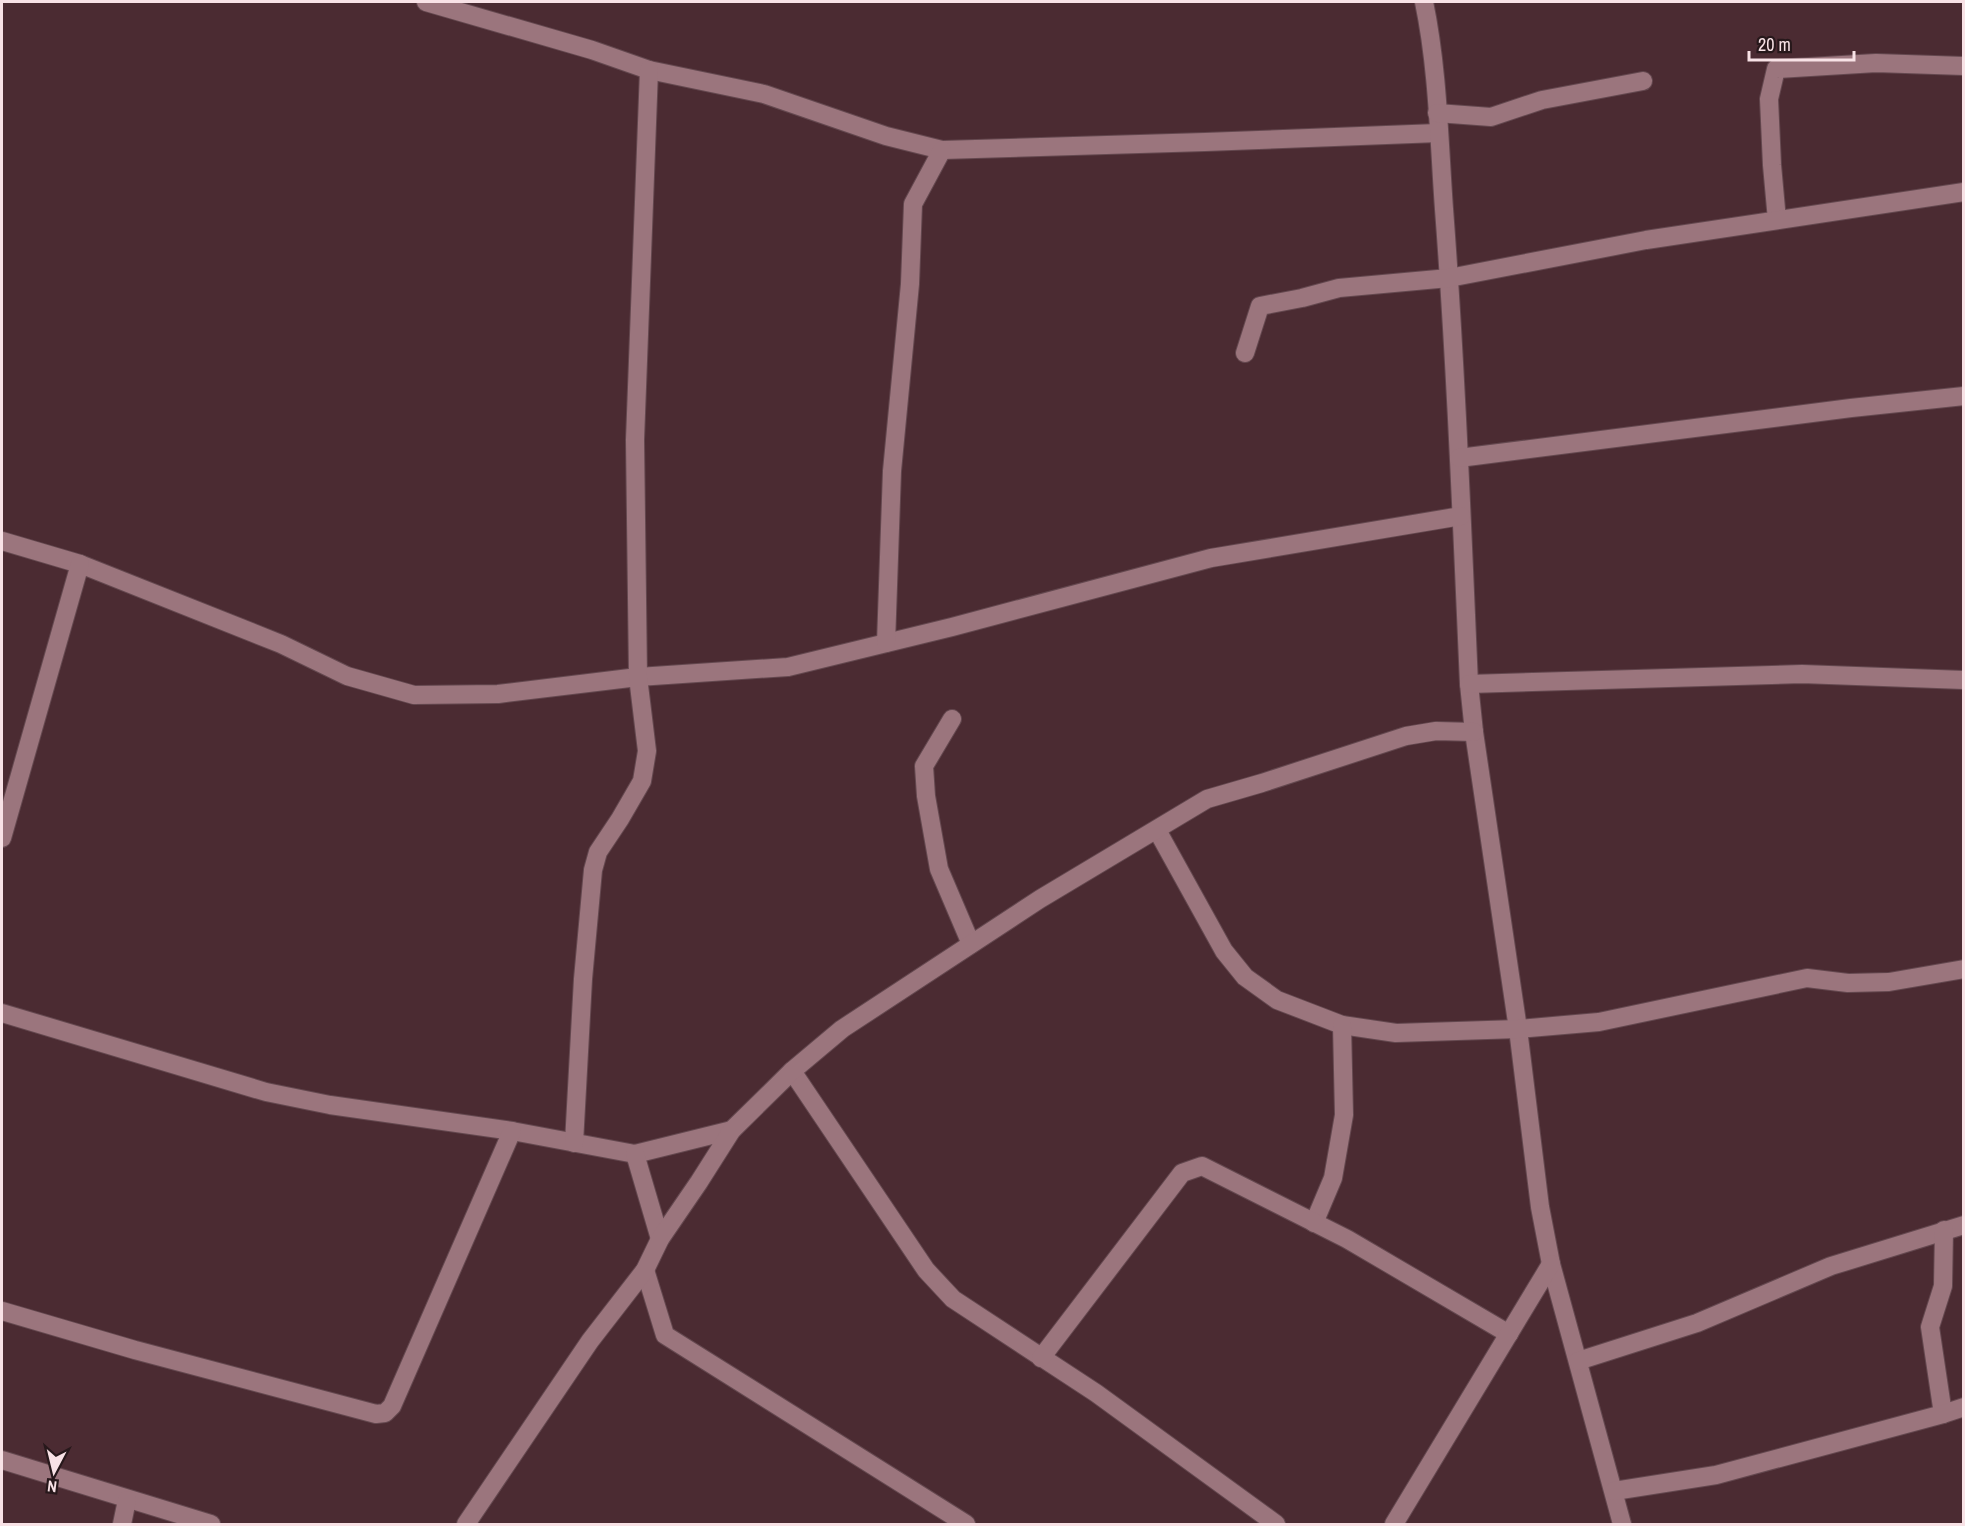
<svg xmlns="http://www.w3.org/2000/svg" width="1965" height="1526" viewBox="0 0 1965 1526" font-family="'Archivo Narrow',sans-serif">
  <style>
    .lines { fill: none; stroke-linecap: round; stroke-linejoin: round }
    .minor-casing { stroke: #64484f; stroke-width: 20 }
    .minor { stroke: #9b757d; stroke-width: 18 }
  </style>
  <rect width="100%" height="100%" fill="#4b2b32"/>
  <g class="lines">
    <g class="minor-casing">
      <g id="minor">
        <path d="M426 2 592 50 649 70 764 94 886 136 942 150 1205 142 1438 133"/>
        <path d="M1424 2C1438 69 1439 140 1444 209 1456 367 1462 526 1469 684L1474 732 1518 1029 1540 1207 1551 1264 1622 1524"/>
        <path d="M1437 113 1491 117 1542 100 1643 81"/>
        <path d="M1777 220 1772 165 1769 99 1776 69 1876 63 1964 66"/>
        <path d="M1245 353 1260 306 1302 298 1339 288 1449 278 1646 240 1964 192"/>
        <path d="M1459 458 1851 408 1964 396"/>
        <path d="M2 541 80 564 281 644 347 676 414 695 498 694 638 677 788 667 952 627 1211 558 1461 516"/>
        <path d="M886 643 892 471 910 284 913 204 942 150"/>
        <path d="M1469 684 1802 674 1964 680"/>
        <path d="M952 719 924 766 926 796 939 869 971 944"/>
        <path d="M1157 830 1224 951 1245 977 1277 1000 1342 1025 1396 1033 1518 1029 1599 1022 1807 978 1848 983 1889 982 1964 969"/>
        <path d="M2 838 80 564"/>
        <path d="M2 1013 266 1092 330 1105 512 1131 635 1154 732 1130"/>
        <path d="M792 1071 926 1270 953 1299 1096 1393 1276 1524"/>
        <path d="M574 1143 583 979 593 870 598 852 620 819 642 781 647 751 638 677 635 440 649 70"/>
        <path d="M635 1154 660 1239"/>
        <path d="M1314 1223 1333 1178 1344 1115 1342 1025"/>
        <path d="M645 1270 665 1335 966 1524"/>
        <path d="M2 1311 135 1350 376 1414 385 1413 392 1406 512 1131"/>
        <path d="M1041 1358 1182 1173 1202 1166 1347 1239 1509 1334"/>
        <path d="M1578 1361 1697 1323 1831 1266 1964 1225"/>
        <path d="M1943 1414 1930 1327 1943 1286 1944 1230"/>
        <path d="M2 1460 211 1524"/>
        <path d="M1614 1491 1716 1475 1943 1414 1964 1407"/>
        <path d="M122 1524 127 1500"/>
        <path d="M466 1524 590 1341 645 1270 660 1239 699 1182 732 1130 792 1071 842 1029 1040 899 1207 799 1262 783 1406 736 1436 731 1474 732"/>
        <path d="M1394 1524 1551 1264"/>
      </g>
    </g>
    <use href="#minor" class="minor"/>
  </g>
  <rect width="1965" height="1526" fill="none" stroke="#f8e2e6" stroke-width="6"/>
  <g transform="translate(54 1472) rotate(187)" stroke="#27181b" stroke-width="4.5" paint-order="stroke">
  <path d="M0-4.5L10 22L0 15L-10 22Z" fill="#f8e2e6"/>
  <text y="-9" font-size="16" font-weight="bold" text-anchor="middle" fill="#f8e2e6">N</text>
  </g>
  <path d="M1749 51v9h105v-9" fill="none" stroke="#f8e2e6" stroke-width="3"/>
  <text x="1758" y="51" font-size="18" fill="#f8e2e6" stroke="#27181b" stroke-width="4.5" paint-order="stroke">20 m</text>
</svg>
